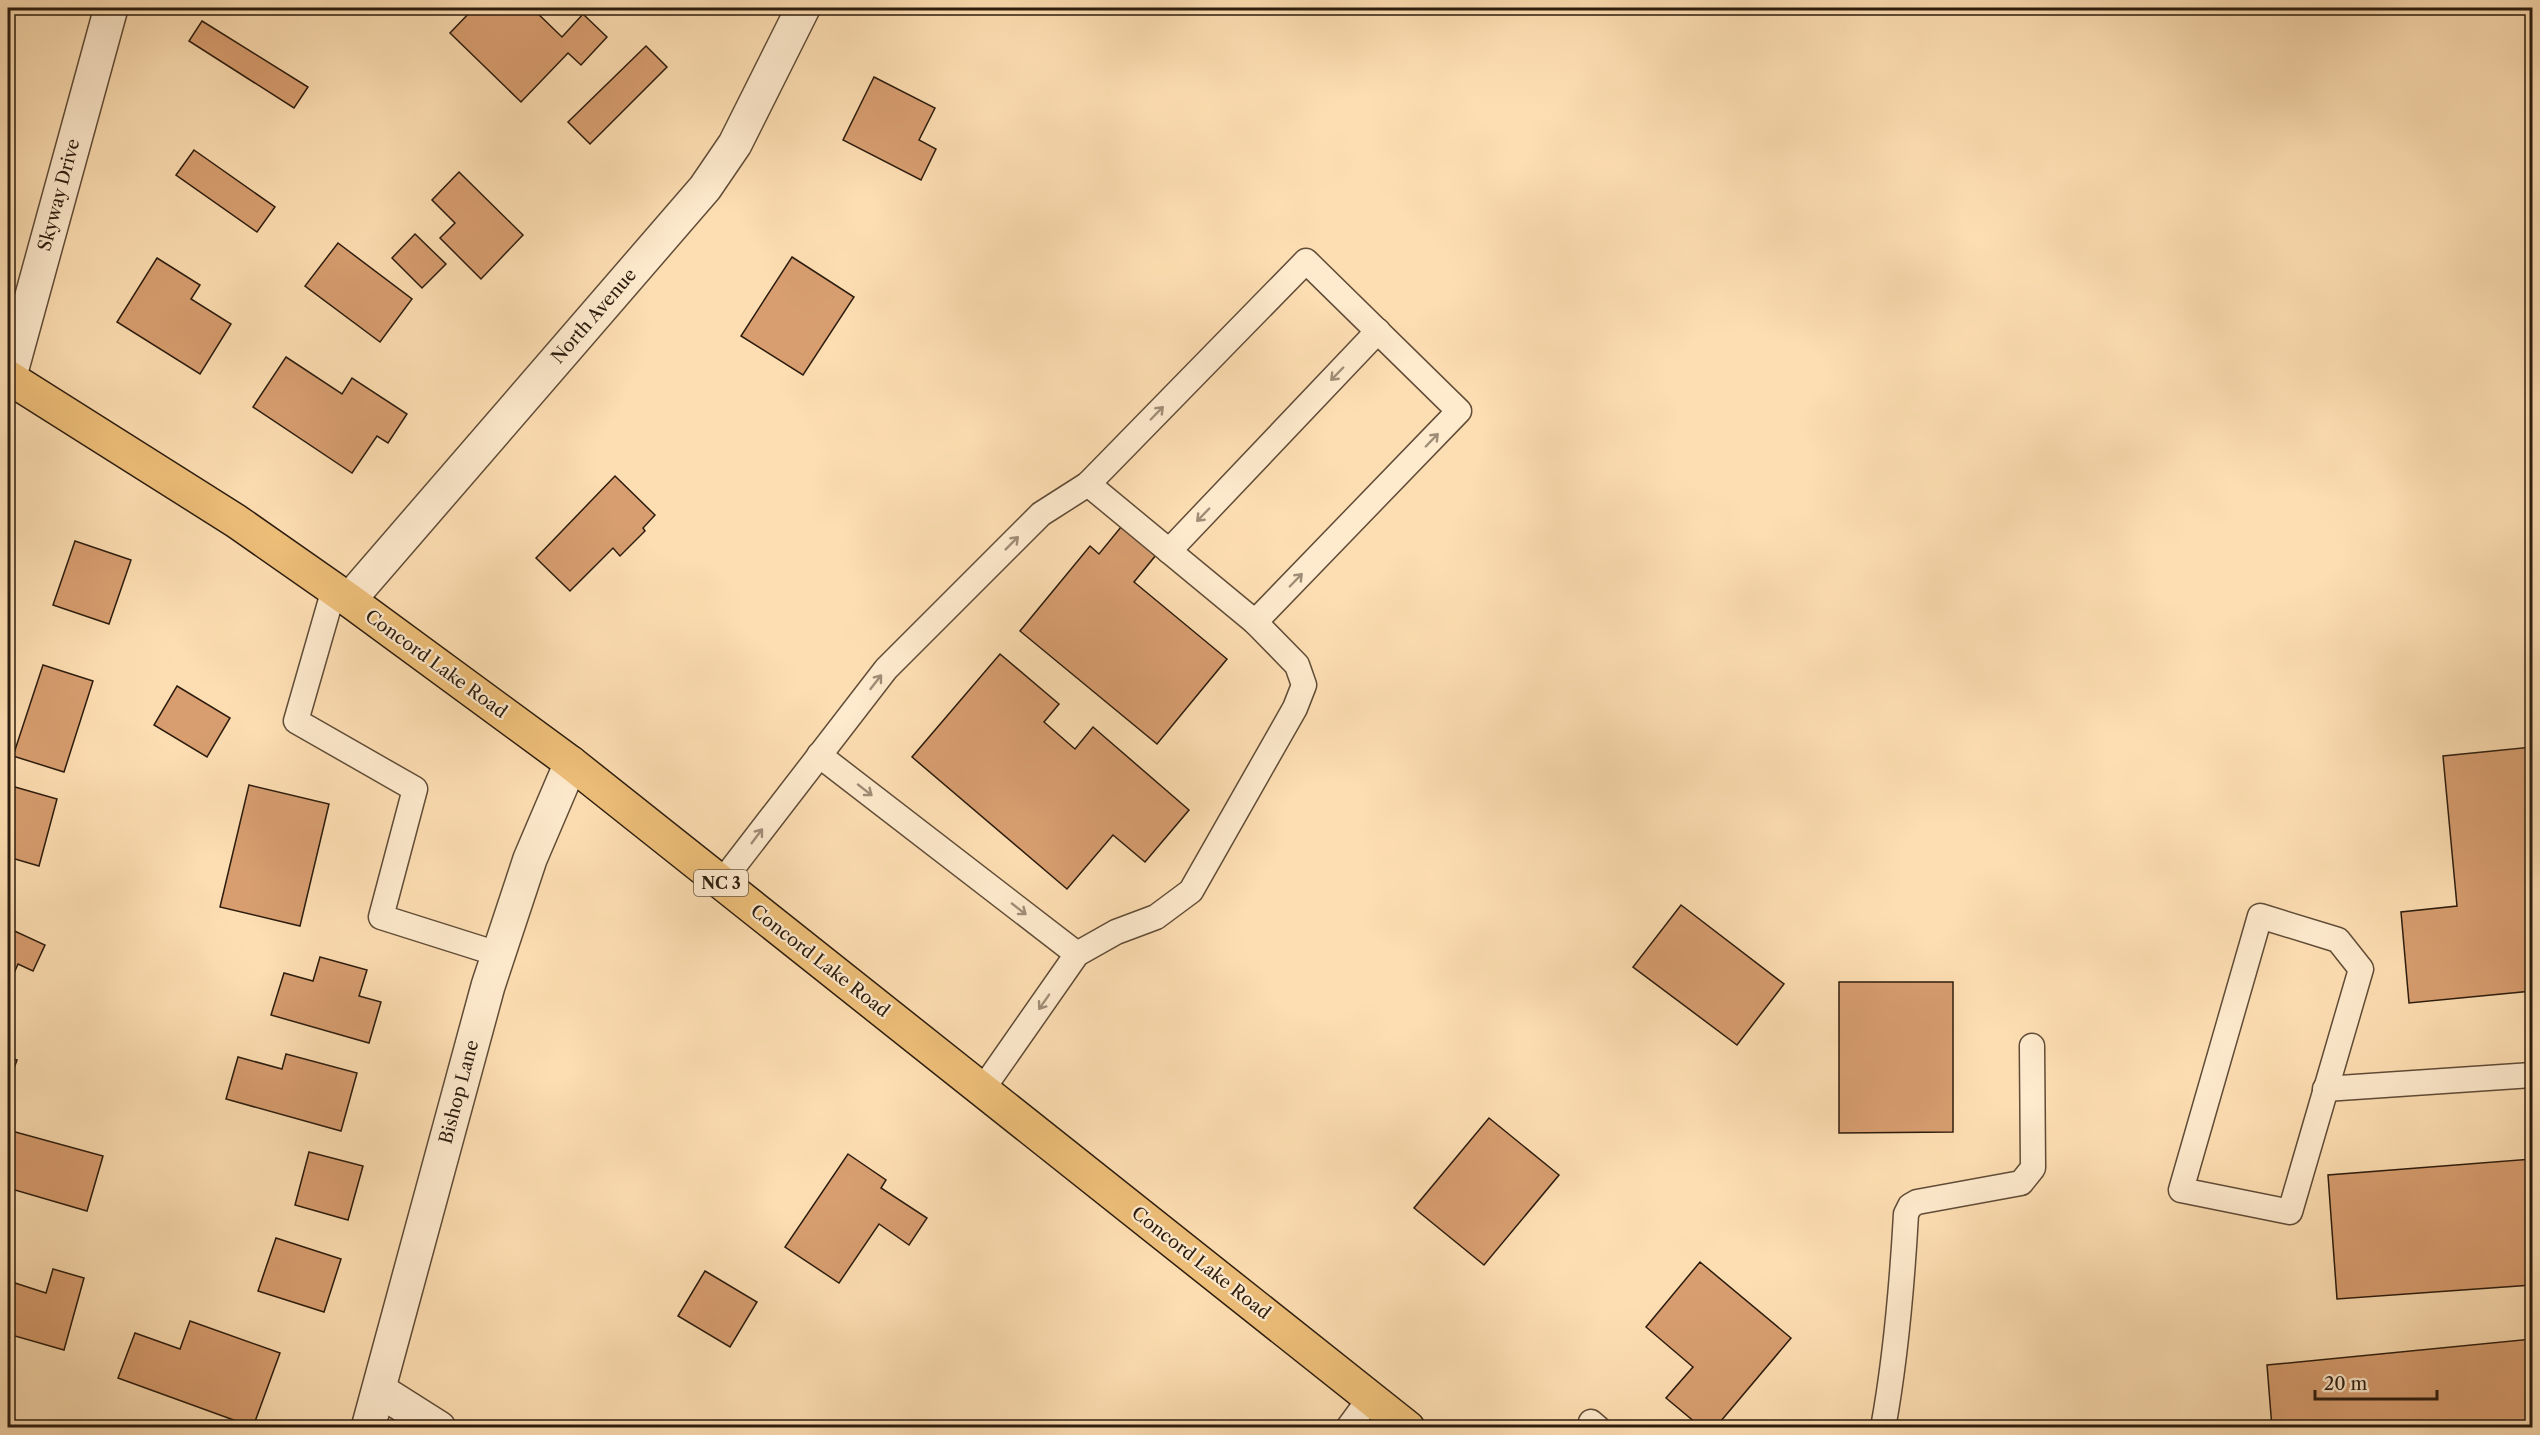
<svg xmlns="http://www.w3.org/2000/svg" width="2540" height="1435" viewBox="0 0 2540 1435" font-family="'Libre Caslon Text',serif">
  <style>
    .building { fill: #d89e70; stroke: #2c1c0e; stroke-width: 1.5 }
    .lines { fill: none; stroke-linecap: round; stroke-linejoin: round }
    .service-casing { stroke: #604c37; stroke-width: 27 }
    .minor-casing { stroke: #604c37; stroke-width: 36 }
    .primary-casing { stroke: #2c1c0e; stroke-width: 36 }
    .service { stroke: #feeacd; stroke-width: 24 }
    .minor { stroke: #feeacd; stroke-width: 33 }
    .primary { stroke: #eebf79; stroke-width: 33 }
    .oneway { stroke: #a08d77 }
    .labels { text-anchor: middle; stroke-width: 4.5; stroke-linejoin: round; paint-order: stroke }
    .shield { fill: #feeacd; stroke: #6b5a47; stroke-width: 1.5 }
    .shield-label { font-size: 16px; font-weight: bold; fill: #2c1c0e }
    .street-label { font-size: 18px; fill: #2c1c0e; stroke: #feeacd }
  </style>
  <rect width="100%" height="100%" fill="#fddeb2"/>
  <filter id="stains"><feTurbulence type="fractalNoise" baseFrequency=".00333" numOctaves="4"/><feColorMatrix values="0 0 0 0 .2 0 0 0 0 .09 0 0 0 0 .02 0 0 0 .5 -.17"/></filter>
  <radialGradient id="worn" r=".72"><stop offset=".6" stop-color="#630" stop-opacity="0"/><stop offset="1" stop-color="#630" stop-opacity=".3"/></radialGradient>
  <g class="building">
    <path d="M474 8H532L562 37 583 14 607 37 581 65 568 53 521 102 450 33Z"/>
    <path d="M202 21 308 87 294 108 189 41Z"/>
    <path d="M646 46 667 67 590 144 568 122Z"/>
    <path d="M874 77 935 108 919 140 936 149 921 180 843 140Z"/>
    <path d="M194 150 275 207 257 232 176 175Z"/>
    <path d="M459 172 523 235 481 279 440 238 455 223 432 200Z"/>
    <path d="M415 234 446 264 422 288 392 258Z"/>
    <path d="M338 243 412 299 380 342 305 286Z"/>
    <path d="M792 257 854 297 803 375 741 336Z"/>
    <path d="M157 258 200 285 191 299 231 324 200 374 117 322Z"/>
    <path d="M286 357 342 394 352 378 407 414 388 443 377 436 352 473 253 407Z"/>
    <path d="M615 476 655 515 643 528 645 531 620 556 613 548 570 591 536 558Z"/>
    <path d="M1121 527 1156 555 1134 582 1227 659 1157 744 1020 631 1090 546 1099 554Z"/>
    <path d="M75 541 131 560 109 624 53 605Z"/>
    <path d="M1000 654 1059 704 1044 722 1075 749 1093 727 1189 810 1145 862 1113 835 1067 889 912 757Z"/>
    <path d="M43 665 93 681 64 772 13 756Z"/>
    <path d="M177 686 230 718 207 757 154 725Z"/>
    <path d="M2532 747V991L2409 1003 2401 912 2457 906 2443 756Z"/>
    <path d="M8 785 57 799 39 866 8 857Z"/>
    <path d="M249 785 329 804 300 926 220 907Z"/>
    <path d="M1681 905 1784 984 1737 1045 1633 967Z"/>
    <path d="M8 928 45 945 33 971 18 964 8 987Z"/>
    <path d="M320 957 367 970 359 996 381 1002 369 1043 271 1015 284 973 313 981Z"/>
    <path d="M1839 982H1953V1132L1839 1133Z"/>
    <path d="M286 1054 357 1073 341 1131 226 1099 238 1057 282 1069Z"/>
    <path d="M8 1057 17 1060 8 1085Z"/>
    <path d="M1489 1118 1559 1175 1484 1265 1414 1208Z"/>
    <path d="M8 1130 103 1156 87 1211 8 1188Z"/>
    <path d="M309 1152 363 1166 348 1220 295 1205Z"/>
    <path d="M848 1154 886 1180 881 1188 927 1218 909 1245 879 1224 839 1283 785 1247Z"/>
    <path d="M2532 1159V1285L2337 1299 2328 1175Z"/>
    <path d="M276 1238 341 1259 324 1312 258 1291Z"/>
    <path d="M1700 1262 1791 1338 1715 1428H1702L1666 1398 1693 1367 1646 1327Z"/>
    <path d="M53 1269 84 1278 64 1350 8 1334V1311L15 1283 46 1293Z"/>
    <path d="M705 1271 757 1302 730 1347 678 1316Z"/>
    <path d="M190 1321 280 1353 253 1427 118 1378 135 1333 180 1349Z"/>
    <path d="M2532 1339V1428H2272L2267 1365Z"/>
  </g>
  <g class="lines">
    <g class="service-casing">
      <g id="service">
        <path d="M1169 551 1378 331"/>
        <path d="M334 589 296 721 415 789 381 917 498 954"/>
        <path d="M819 755 1077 954"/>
        <path d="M721 883 886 669 1041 514 1088 484 1306 261 1459 411 1255 622"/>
        <path d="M2260 916 2338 940 2361 969 2290 1212 2181 1190Z"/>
        <path d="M2325 1089 2532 1075"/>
        <path d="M982 1090 1077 954 1116 932 1156 917 1191 891 1295 708 1304 685 1297 665 1255 622 1088 484"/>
        <path d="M1591 1422 1598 1428"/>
        <path d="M1348 1428 1370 1398"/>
        <path d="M1883 1428C1896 1357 1902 1286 1906 1214L1910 1206 1917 1202 2021 1183 2033 1168 2032 1046"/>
      </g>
    </g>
    <g class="minor-casing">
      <g id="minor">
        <path d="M8 383 111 8"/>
        <path d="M349 600 705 188 735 144 803 8"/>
        <path d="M379 1390 439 1428"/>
        <path d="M368 1428 488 986 530 859 571 763"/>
      </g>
    </g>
    <g class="primary-casing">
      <path id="primary" d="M8 377 236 521 349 600 571 763 1408 1428"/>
    </g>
    <use href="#service" class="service"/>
    <use href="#minor" class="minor"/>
    <use href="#primary" class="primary"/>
  </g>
  <defs><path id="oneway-shaft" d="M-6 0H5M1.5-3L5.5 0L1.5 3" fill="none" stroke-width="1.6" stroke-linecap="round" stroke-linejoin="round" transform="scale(1.5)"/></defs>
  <g class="oneway">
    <use href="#oneway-shaft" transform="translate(1337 374) rotate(134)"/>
    <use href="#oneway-shaft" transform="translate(1157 413) rotate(-46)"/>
    <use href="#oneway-shaft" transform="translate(1432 440) rotate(-46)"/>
    <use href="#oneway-shaft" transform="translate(1203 515) rotate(134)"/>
    <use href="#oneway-shaft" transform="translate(1012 543) rotate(-45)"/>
    <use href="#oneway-shaft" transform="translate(1296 580) rotate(-46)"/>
    <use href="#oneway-shaft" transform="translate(876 682) rotate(-52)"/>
    <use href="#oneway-shaft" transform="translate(865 790) rotate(38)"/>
    <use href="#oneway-shaft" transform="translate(757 836) rotate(-53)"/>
    <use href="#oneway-shaft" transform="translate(1019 909) rotate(38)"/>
    <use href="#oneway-shaft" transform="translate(1044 1002) rotate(125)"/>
  </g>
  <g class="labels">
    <rect class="shield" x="694" y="870" width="54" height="26" rx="4.5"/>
    <g class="shield-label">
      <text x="721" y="889">NC 3</text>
    </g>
    <g class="street-label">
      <text transform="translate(59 195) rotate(-75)" y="6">Skyway Drive</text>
      <text transform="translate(594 316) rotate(-49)" y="6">North Avenue</text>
      <text transform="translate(436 664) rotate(36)" y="6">Concord Lake Road</text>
      <text transform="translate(820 961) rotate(38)" y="6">Concord Lake Road</text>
      <text transform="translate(459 1092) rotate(-75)" y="6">Bishop Lane</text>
      <text transform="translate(1201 1263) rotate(38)" y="6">Concord Lake Road</text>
    </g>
  </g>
  <rect width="2540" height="1435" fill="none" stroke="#fddeb2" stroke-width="30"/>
  <rect x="9" y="9" width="2522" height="1417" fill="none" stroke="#2c1c0e" stroke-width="3"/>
  <rect x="15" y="15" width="2510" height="1405" fill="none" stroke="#2c1c0e" stroke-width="1.5"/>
  <path d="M2315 1390v9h122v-9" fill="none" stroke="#2c1c0e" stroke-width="3"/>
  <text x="2324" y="1390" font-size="18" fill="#2c1c0e" stroke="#feeacd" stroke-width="4.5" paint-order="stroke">20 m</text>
  <rect width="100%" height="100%" filter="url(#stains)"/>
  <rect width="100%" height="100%" fill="url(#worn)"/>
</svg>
